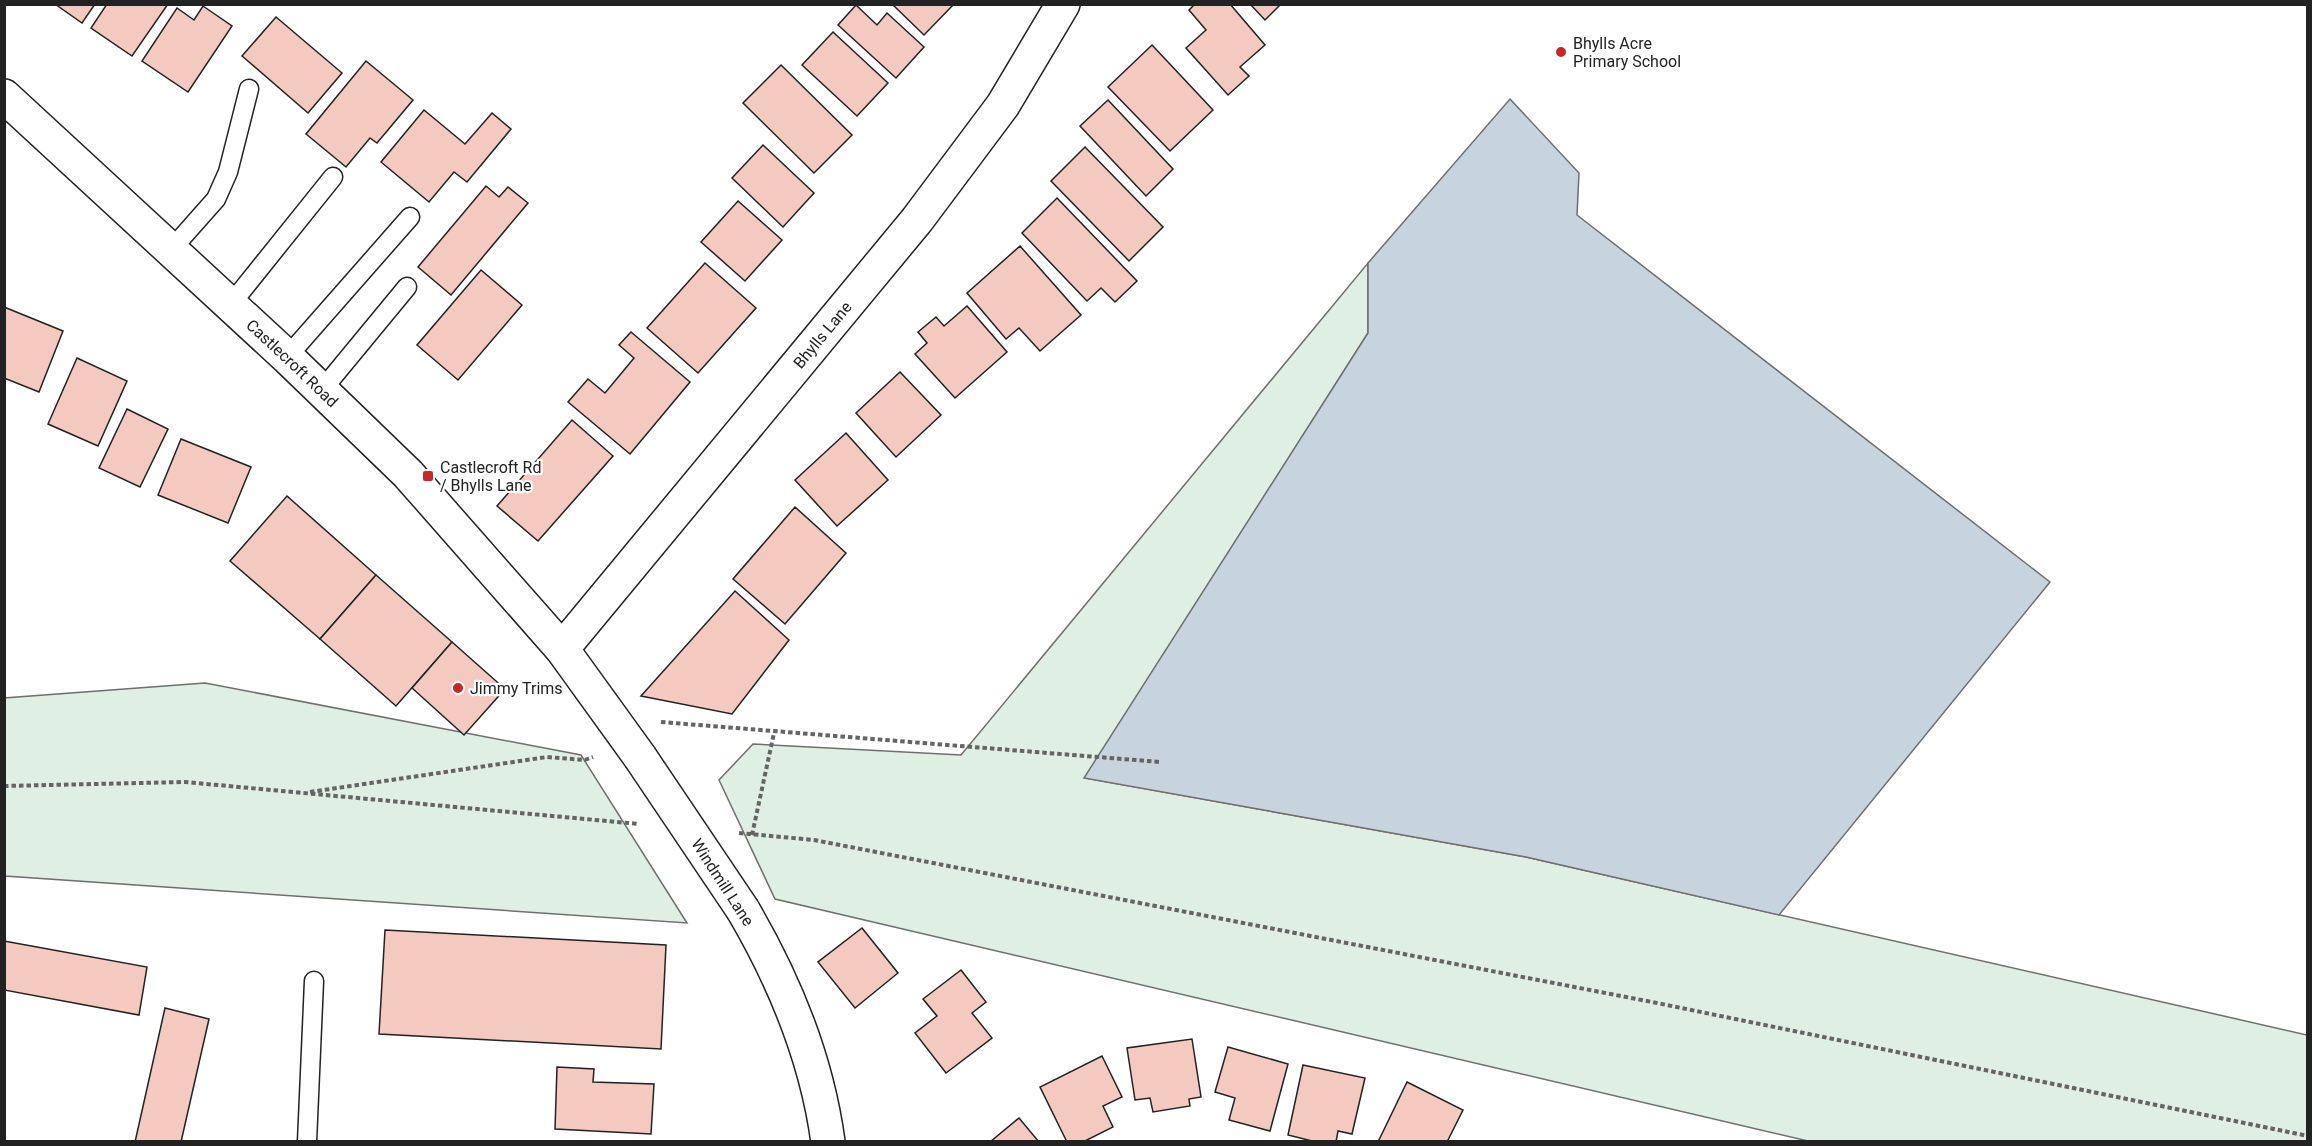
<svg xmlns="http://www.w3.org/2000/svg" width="2312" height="1146" viewBox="0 0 2312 1146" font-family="Roboto,sans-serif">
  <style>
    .green { fill: #e0efe3; stroke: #6f6f6f; stroke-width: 1.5 }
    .water { fill: #c7d3dd; stroke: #6f6f6f; stroke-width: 1.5 }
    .building { fill: #f3c9c0; stroke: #222; stroke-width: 1.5 }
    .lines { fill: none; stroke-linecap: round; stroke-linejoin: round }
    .service-casing { stroke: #222; stroke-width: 21 }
    .tertiary-casing { stroke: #222; stroke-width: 36 }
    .path { stroke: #646464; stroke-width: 4; stroke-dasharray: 4.5 3; stroke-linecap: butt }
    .service { stroke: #fff; stroke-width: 18 }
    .tertiary { stroke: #fff; stroke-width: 33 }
    .tertiary-bridge-casing { stroke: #222; stroke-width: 36; stroke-linecap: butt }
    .tertiary-bridge { stroke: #fff; stroke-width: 33 }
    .poi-dot { fill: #c62828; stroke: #fff; stroke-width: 2 }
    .labels { text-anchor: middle; stroke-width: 4.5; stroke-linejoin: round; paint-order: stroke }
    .poi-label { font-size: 16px; fill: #222; stroke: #fff; text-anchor: start }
    .street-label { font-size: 16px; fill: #222; stroke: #fff }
  </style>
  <rect width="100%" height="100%" fill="#fff"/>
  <g class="green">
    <path d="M1368 263V333L1085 778 1526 857 2307 1035V1141H1808L775 899 719 780 753 744 961 755Z"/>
    <path d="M205 683 581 755 687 923 5 876 4 698Z"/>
  </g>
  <path class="water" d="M1510 99 1579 173 1577 215 2050 582 1779 915 1526 857 1084 778 1368 333V263Z"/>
  <g class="building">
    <path d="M55 4H95L82 23Z"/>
    <path d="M107 4H168L132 56 91 28Z"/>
    <path d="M892 4H954L924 35Z"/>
    <path d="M1195 4H1230L1265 45 1240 67 1249 76 1228 95 1186 48 1206 30 1189 10Z"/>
    <path d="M1250 4H1281L1265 20Z"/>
    <path d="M856 5 877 25 887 13 924 47 896 78 838 25Z"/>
    <path d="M203 6 232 26 188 92 142 61 177 8 194 20Z"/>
    <path d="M276 17 342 73 308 113 242 56Z"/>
    <path d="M833 32 888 83 857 116 802 65Z"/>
    <path d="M1152 45 1213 110 1170 151 1108 87Z"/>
    <path d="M366 61 413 100 377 143 370 138 346 167 306 134Z"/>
    <path d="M781 65 852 135 814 173 743 103Z"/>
    <path d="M1108 100 1173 169 1146 196 1080 126Z"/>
    <path d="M424 110 465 144 492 113 511 129 467 182 454 172 429 202 381 162Z"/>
    <path d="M763 145 814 193 783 227 732 178Z"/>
    <path d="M1085 147 1163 227 1129 261 1051 181Z"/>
    <path d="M486 186 499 197 508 187 528 203 451 295 418 267Z"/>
    <path d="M1057 198 1137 281 1115 302 1101 288 1087 301 1022 233Z"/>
    <path d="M738 201 782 240 745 281 701 242Z"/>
    <path d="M1020 246 1081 315 1040 351 1019 328 1006 339 967 293Z"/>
    <path d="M705 263 756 308 698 373 647 328Z"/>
    <path d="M481 270 522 305 458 380 417 345Z"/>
    <path d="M967 306 1007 352 955 398 915 354 927 343 918 332 936 317 944 326Z"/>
    <path d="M4 307 63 331 39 392 4 378Z"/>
    <path d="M631 332 690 382 630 454 568 402 588 379 605 393 634 358 619 345Z"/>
    <path d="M77 358 127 381 98 446 48 424Z"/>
    <path d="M900 372 941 415 896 457 856 413Z"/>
    <path d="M127 409 168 429 140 487 99 468Z"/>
    <path d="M572 420 613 456 538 541 497 506Z"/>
    <path d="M846 433 888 480 837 526 795 480Z"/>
    <path d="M181 439 251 467 228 523 158 495Z"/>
    <path d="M287 496 376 575 320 639 230 561Z"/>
    <path d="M795 507 846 553 785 624 733 579Z"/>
    <path d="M376 575 452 642 396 706 320 639Z"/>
    <path d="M735 591 789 640 732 714 641 696Z"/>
    <path d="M452 642 505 689 464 735 412 688Z"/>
    <path d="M862 928 898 973 855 1008 818 962Z"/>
    <path d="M385 930 666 945 661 1049 379 1034Z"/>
    <path d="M4 941 147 967 139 1015 4 990Z"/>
    <path d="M961 970 986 1002 972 1013 992 1038 946 1073 915 1033 937 1016 923 999Z"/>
    <path d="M165 1008 209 1019 181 1142H135Z"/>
    <path d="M1192 1039 1201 1097 1189 1099 1190 1106 1153 1112 1150 1098 1135 1100 1127 1048Z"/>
    <path d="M1228 1047 1288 1064 1270 1131 1229 1120 1235 1098 1215 1092Z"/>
    <path d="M1102 1056 1122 1097 1103 1106 1113 1127 1083 1142H1067L1040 1087Z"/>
    <path d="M1303 1065 1365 1078 1352 1134 1338 1131 1336 1142H1316L1288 1135Z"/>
    <path d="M557 1067 594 1069 593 1082 654 1084 651 1134 555 1129Z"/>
    <path d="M1407 1082 1463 1110 1447 1142H1378Z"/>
    <path d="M1019 1118 1039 1142H990Z"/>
  </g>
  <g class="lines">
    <g class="service-casing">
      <g id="service">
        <path d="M170 251 216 199 228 172 249 89"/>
        <path d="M231 304 333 177"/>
        <path d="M287 357 410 217"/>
        <path d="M322 390 407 287"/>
        <path d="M307 1142 314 981"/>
      </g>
    </g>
    <g class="tertiary-casing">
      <g id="tertiary">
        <path id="s1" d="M4 96 287 357 408 474 562 649 640 757"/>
        <path id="s2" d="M562 649 917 220 1003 105 1063 4"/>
        <path d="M743 910C784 980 817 1060 828 1142"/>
      </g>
    </g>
    <g class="path">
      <path d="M661 722 1160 762"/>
      <path d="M4 786 185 782 639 824"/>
      <path d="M310 792 547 757 585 760 593 757"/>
      <path d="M739 833 814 840 1652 1002 2308 1136"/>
      <path d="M752 835 774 733"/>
    </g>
    <use href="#service" class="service"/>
    <use href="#tertiary" class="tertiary"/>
    <g class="tertiary-bridge-casing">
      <path id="tertiary-bridge" d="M640 757 743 910"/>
    </g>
    <use href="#tertiary-bridge" class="tertiary-bridge"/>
  </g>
  <g class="poi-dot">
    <circle cx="1561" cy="52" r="6"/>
    <rect x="422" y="470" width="12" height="12" rx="3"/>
    <circle cx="458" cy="688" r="6"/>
  </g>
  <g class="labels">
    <g class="poi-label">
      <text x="1573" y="49">Bhylls Acre<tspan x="1573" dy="18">Primary School</tspan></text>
      <text x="440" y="473">Castlecroft Rd<tspan x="440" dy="18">/ Bhylls Lane</tspan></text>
      <text x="470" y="694">Jimmy Trims</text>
    </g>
    <g class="street-label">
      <text dy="6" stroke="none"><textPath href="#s2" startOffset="408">Bhylls Lane</textPath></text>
      <text dy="6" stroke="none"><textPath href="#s1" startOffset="393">Castlecroft Road</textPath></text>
      <text transform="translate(723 882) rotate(57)" y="6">Windmill Lane</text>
    </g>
  </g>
  <rect width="2312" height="1146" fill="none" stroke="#222222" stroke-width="12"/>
</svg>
